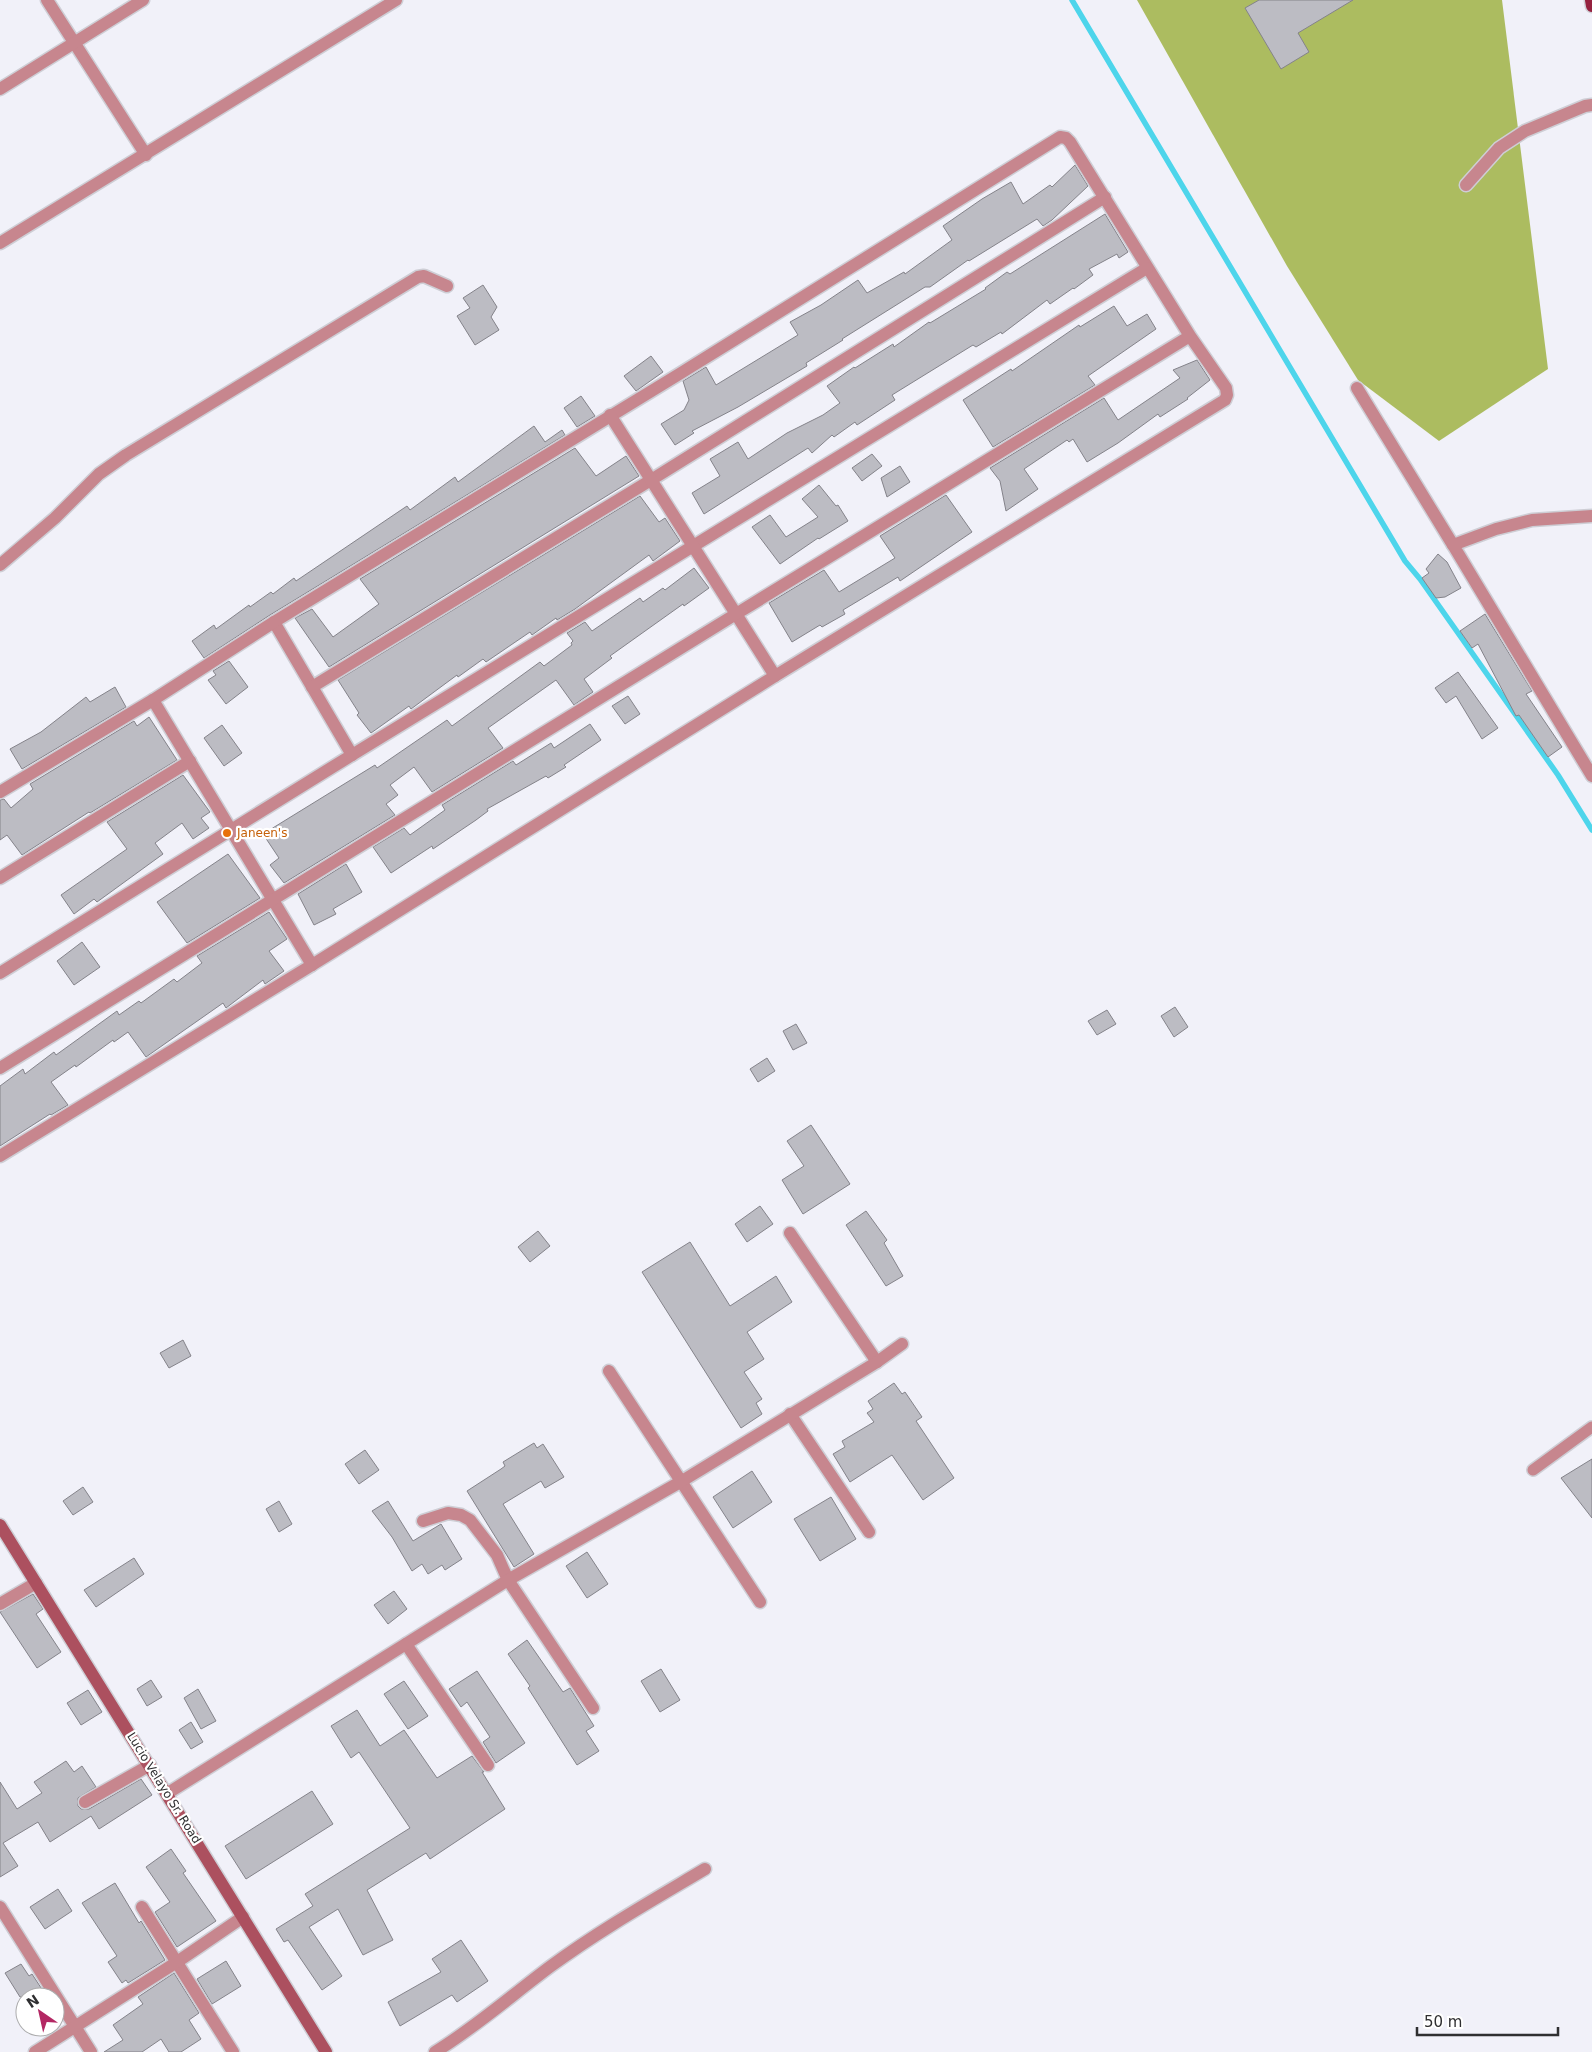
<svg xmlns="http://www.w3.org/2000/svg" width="1592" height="2052" viewBox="0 0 1592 2052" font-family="'DejaVu Sans',sans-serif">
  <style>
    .forest { fill: #acbc60 }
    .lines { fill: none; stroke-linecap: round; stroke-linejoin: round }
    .stream { stroke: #4dd5eb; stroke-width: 5.5 }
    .building { fill: #bcbcc3; stroke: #84838a }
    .service-casing { stroke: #ceced5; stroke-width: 14 }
    .minor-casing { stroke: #ceced5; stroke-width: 15 }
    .secondary-casing { stroke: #ceced5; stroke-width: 15 }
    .primary-casing { stroke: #ceced5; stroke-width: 15 }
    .service { stroke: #c7868e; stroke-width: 11 }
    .minor { stroke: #c7868e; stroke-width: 12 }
    .secondary { stroke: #ac505f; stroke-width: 12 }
    .primary { stroke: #95213f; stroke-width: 12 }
    .food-dot { fill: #e8710a; stroke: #fff; stroke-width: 2 }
    .labels { text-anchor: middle; stroke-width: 4.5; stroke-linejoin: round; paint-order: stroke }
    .food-label { font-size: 12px; fill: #c56008; stroke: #fff; text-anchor: start }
    .street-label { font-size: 12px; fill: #2f2f31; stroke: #fff }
  </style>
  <rect width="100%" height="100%" fill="#f1f1f9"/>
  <path class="forest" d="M1137 0H1502L1548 369 1439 441 1358 380 1287 266Z"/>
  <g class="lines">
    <path class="stream" d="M1072 0 1405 561 1420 579 1558 775 1592 830"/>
  </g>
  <g class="building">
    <path d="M1259 0H1353L1298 33 1309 52 1281 69 1245 8Z"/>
    <path d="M1075 165 1088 186 1052 220 1043 226 1037 219 969 261 968 260 930 287H925L842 339 843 340 806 363 807 366 738 407 692 431 694 433 675 445 661 424 684 410 689 400 683 381 706 367 716 385 798 335 790 322 821 305 858 280 867 293 904 272 905 274 952 240 943 226 982 199 1011 182 1023 204 1050 185 1052 187Z"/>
    <path d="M1105 214 1128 252 1119 258 1117 254 1089 269 1093 275 1074 289 1073 288 1050 304 1047 300 1002 334 1001 332 976 347 973 345 892 395 895 400 857 425 855 422 834 437 832 435 812 453 808 448 704 514 692 493 720 476 710 459 738 442 748 459 787 433 823 415 840 403 827 386 854 367 855 368 893 344 894 347 929 322 930 323 986 289 985 288 1007 272 1010 274Z"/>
    <path d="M483 285 497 307 491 317 499 330 475 345 457 316 470 308 463 298Z"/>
    <path d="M1114 306 1127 326 1147 314 1156 329 1088 376 1095 385 993 447 963 400 1011 369 1012 371 1079 325 1080 327Z"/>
    <path d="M651 356 663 372 636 391 624 376Z"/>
    <path d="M1197 360 1210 380 1187 398 1188 399 1160 417 1158 414 1118 443 1087 462 1073 439 1069 442 1067 440 1024 469 1038 489 1006 511 1000 481 990 468 1104 398 1118 420 1180 378 1173 370Z"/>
    <path d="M581 396 595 416 577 427 564 408Z"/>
    <path d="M534 426 545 442 562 430 565 435 270 615 204 658 192 641 214 625 216 629 249 605 250 607 271 592 273 594 294 578 296 581 407 506 410 510 455 477 458 482Z"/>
    <path d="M575 448 596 476 626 456 639 476 329 667 295 618 312 609 333 637 379 604 360 579Z"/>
    <path d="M872 454 882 466 862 481 852 468Z"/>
    <path d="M900 466 910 482 887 497 881 478Z"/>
    <path d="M819 485 836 506 838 505 848 521 819 539 818 538 780 564 752 527 770 515 786 537 818 517 802 499Z"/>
    <path d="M946 495 972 532 900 581 898 577 843 610 845 614 822 627 820 625 792 642 769 603 824 570 839 592 895 558 880 536Z"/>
    <path d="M640 496 659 522 665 518 680 541 653 561 649 555 575 609 557 620 556 618 532 635 530 632 486 662 483 659 458 677 457 675 411 709 409 706 371 733 357 715 359 713 338 680Z"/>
    <path d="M1438 554 1447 562 1461 588 1445 597 1436 598 1422 578 1429 573 1426 569Z"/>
    <path d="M694 568 709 588 684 606 683 604 610 656 612 658 584 679 593 692 584 698 574 705 556 680 488 728 503 748 432 792 414 767 390 785 398 795 386 804 395 815 284 883 270 865 279 858 263 834 375 765 377 768 447 720 452 726 540 662 544 666 572 645 571 643 573 641 567 633 585 622 592 631 640 598 643 602 663 588 665 590Z"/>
    <path d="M1485 614 1532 691 1526 694 1562 747 1548 757 1519 715 1516 716 1478 644 1472 648 1460 631Z"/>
    <path d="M229 661 248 687 226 704 208 680 216 675 213 671Z"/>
    <path d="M1458 672 1498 728 1482 739 1456 696 1446 703 1435 688Z"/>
    <path d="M115 687 126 707 22 769 10 749 41 732 86 697 90 702Z"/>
    <path d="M628 696 640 714 625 724 612 706Z"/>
    <path d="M149 717 177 760 90 813 89 812 22 855 7 835 0 840V800L4 799 11 808 33 789 30 784 134 721 137 726Z"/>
    <path d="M590 724 601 740 564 765 566 767 548 778 546 776 487 809 488 811 476 820 433 849 432 846 391 873 373 847 404 828 410 835 445 810 442 805 513 761 516 765 551 743 554 748Z"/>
    <path d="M222 725 242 753 224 766 204 738Z"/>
    <path d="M183 775 210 812 201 818 209 828 193 839 182 823 155 843 163 854 97 902 94 899 74 914 61 895 127 849 107 822Z"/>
    <path d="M228 854 260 898 187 943 157 902Z"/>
    <path d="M346 864 362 892 333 909 336 914 314 925 298 894Z"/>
    <path d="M269 912 287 939 269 951 284 971 265 984 263 980 226 1008 223 1003 146 1057 128 1032 114 1042 113 1040 76 1067 75 1065 51 1082 68 1105 51 1115 50 1114 0 1146V1086L23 1069 25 1074 54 1052 56 1055 117 1011 119 1015 139 1001 141 1003 174 979 177 982 202 963 197 956Z"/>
    <path d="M82 942 100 967 74 985 57 961Z"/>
    <path d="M1175 1007 1188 1027 1174 1037 1161 1016Z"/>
    <path d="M1107 1010 1116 1024 1097 1035 1088 1021Z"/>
    <path d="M796 1024 807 1043 793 1050 783 1031Z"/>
    <path d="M767 1058 775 1071 758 1082 750 1069Z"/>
    <path d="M811 1125 850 1184 803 1214 782 1180 804 1166 787 1141Z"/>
    <path d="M760 1206 773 1224 747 1242 735 1224Z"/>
    <path d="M866 1211 887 1240 884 1243 903 1276 886 1286 846 1225Z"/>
    <path d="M538 1231 550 1246 530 1262 518 1247Z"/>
    <path d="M690 1242 730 1306 776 1276 792 1302 747 1332 764 1359 744 1372 762 1399 756 1403 762 1414 741 1428 642 1272Z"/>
    <path d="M183 1340 191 1356 169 1368 160 1353Z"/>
    <path d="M894 1383 902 1394 905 1392 922 1417 916 1421 954 1478 923 1500 892 1455 850 1482 833 1454 845 1447 842 1441 874 1422 867 1413 873 1409 868 1401Z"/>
    <path d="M534 1443 537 1448 543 1444 564 1477 545 1488 541 1481 503 1504 534 1554 514 1567 467 1491 501 1469 505 1466 503 1462Z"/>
    <path d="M365 1450 379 1470 359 1484 345 1464Z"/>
    <path d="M1592 1459V1518L1561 1478Z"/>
    <path d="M752 1471 772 1502 733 1528 713 1497Z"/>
    <path d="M83 1487 93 1502 73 1515 63 1501Z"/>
    <path d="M831 1497 856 1539 820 1561 794 1519Z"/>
    <path d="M279 1501 292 1524 279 1532 266 1509Z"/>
    <path d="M388 1501 413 1541 441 1524 462 1559 445 1570 442 1565 428 1574 422 1564 412 1571 392 1537 372 1511Z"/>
    <path d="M587 1552 608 1584 587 1598 566 1566Z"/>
    <path d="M134 1558 144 1574 96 1607 84 1590Z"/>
    <path d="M394 1591 407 1609 388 1624 374 1605Z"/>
    <path d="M33 1594 43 1609 36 1614 61 1652 37 1668 0 1612Z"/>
    <path d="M527 1640 563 1692 570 1688 594 1726 586 1731 599 1751 577 1765 528 1688 530 1686 508 1654Z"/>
    <path d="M661 1669 680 1700 660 1712 641 1681Z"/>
    <path d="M477 1671 525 1743 496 1763 483 1742 490 1737 467 1702 461 1707 449 1689Z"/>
    <path d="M151 1680 162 1697 147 1706 137 1689Z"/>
    <path d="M404 1681 428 1716 408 1729 384 1694Z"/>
    <path d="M198 1689 216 1721 201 1729 184 1698Z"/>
    <path d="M88 1690 102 1712 81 1725 67 1703Z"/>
    <path d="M357 1710 380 1746 404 1730 437 1778 472 1756 484 1772H482L505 1809 430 1859 426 1853 367 1890 393 1940 363 1955 338 1909 309 1927 342 1976 322 1990 288 1940 284 1942 276 1929 313 1906 305 1894 410 1828 359 1752 351 1758 331 1726Z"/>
    <path d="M191 1722 203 1742 191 1749 179 1730Z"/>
    <path d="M66 1761 74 1772 82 1766 96 1787 78 1798V1806L81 1809H89L141 1779 152 1795 99 1829 91 1816 50 1842 38 1822 3 1843 18 1866 0 1877V1782L17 1809 42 1793 34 1782Z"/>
    <path d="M312 1791 333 1824 246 1879 225 1846Z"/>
    <path d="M171 1849 186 1871 183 1873 216 1921 177 1947 155 1912 170 1902 146 1867Z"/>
    <path d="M115 1883 139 1923 141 1921 165 1960 128 1983 126 1980 122 1983 108 1962 117 1956 82 1903Z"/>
    <path d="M58 1889 72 1911 45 1929 30 1907Z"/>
    <path d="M461 1940 488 1981 457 2002 452 1995 400 2026 388 2002 441 1972 432 1959Z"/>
    <path d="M226 1961 241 1986 212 2004 197 1979Z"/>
    <path d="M21 1964 29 1976 32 1974 47 1997H20L5 1973Z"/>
    <path d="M174 1973 199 2013 189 2020 201 2039 181 2052H169L161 2039 142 2052H104L123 2040 113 2025 143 2004 138 1997Z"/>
  </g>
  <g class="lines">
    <g class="service-casing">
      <path id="service" d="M1533 1470 1592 1427"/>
    </g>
    <g class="minor-casing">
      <g id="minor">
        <path d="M47 0 146 155"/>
        <path d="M0 89 143 0"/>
        <path d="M1466 185 1499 148 1525 131 1585 106 1592 105"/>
        <path d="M0 243 396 0"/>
        <path d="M1357 388 1453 545"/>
        <path d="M1592 516 1532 520 1496 529 1453 545 1592 776"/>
        <path d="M0 565 55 518 99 474 126 455 418 277 424 276 447 286"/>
        <path d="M274 622 352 755"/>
        <path d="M312 687 651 480 1105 197"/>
        <path d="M153 700 312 965 775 676"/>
        <path d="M0 792 153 700 274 622 681 373 1060 137 1066 138 1070 142 1190 336 1226 388 1227 395 1225 400 775 676 736 614 1190 336"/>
        <path d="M0 878 190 761"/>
        <path d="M0 973 352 755 1147 268"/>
        <path d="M0 1068 736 614 610 415"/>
        <path d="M0 1156 312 965"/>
        <path d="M790 1233 877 1362"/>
        <path d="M609 1371 760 1602"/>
        <path d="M790 1414 869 1532"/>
        <path d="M423 1521 448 1513 461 1515 470 1520 497 1555 508 1580 593 1708"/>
        <path d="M0 1604 36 1583"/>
        <path d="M406 1644 488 1765"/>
        <path d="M168 1793 508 1580 682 1481 877 1362 902 1344"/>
        <path d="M85 1802 150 1765"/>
        <path d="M0 1907 91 2052"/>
        <path d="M142 1907 233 2052"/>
        <path d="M35 2052 177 1962 243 1917"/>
        <path d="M435 2052C476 2027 512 1995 551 1966 600 1930 653 1900 705 1869"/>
      </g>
    </g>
    <g class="secondary-casing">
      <path id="secondary" d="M0 1525 326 2052"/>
    </g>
    <g class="primary-casing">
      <path id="primary" d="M1591 0 1592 6"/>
    </g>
    <use href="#service" class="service"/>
    <use href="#minor" class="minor"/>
    <use href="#secondary" class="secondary"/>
    <use href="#primary" class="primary"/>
  </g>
  <circle class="food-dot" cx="227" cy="833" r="5"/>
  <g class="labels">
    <g class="food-label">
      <text x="237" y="837">Janeen's</text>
    </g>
    <g class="street-label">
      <text transform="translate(164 1788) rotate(58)" y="4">Lucio Velayo Sr. Road</text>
    </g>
  </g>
  <g transform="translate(40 2012) rotate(326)"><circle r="24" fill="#ffffff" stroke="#acacad"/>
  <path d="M0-4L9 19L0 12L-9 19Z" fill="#b32763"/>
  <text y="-8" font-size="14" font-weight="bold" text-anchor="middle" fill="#2f2f31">N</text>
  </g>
  <path d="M1417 2027v8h141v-8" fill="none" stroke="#2f2f31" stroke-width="2.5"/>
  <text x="1424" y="2027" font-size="15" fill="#2f2f31" stroke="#ffffff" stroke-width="4" paint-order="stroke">50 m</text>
</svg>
